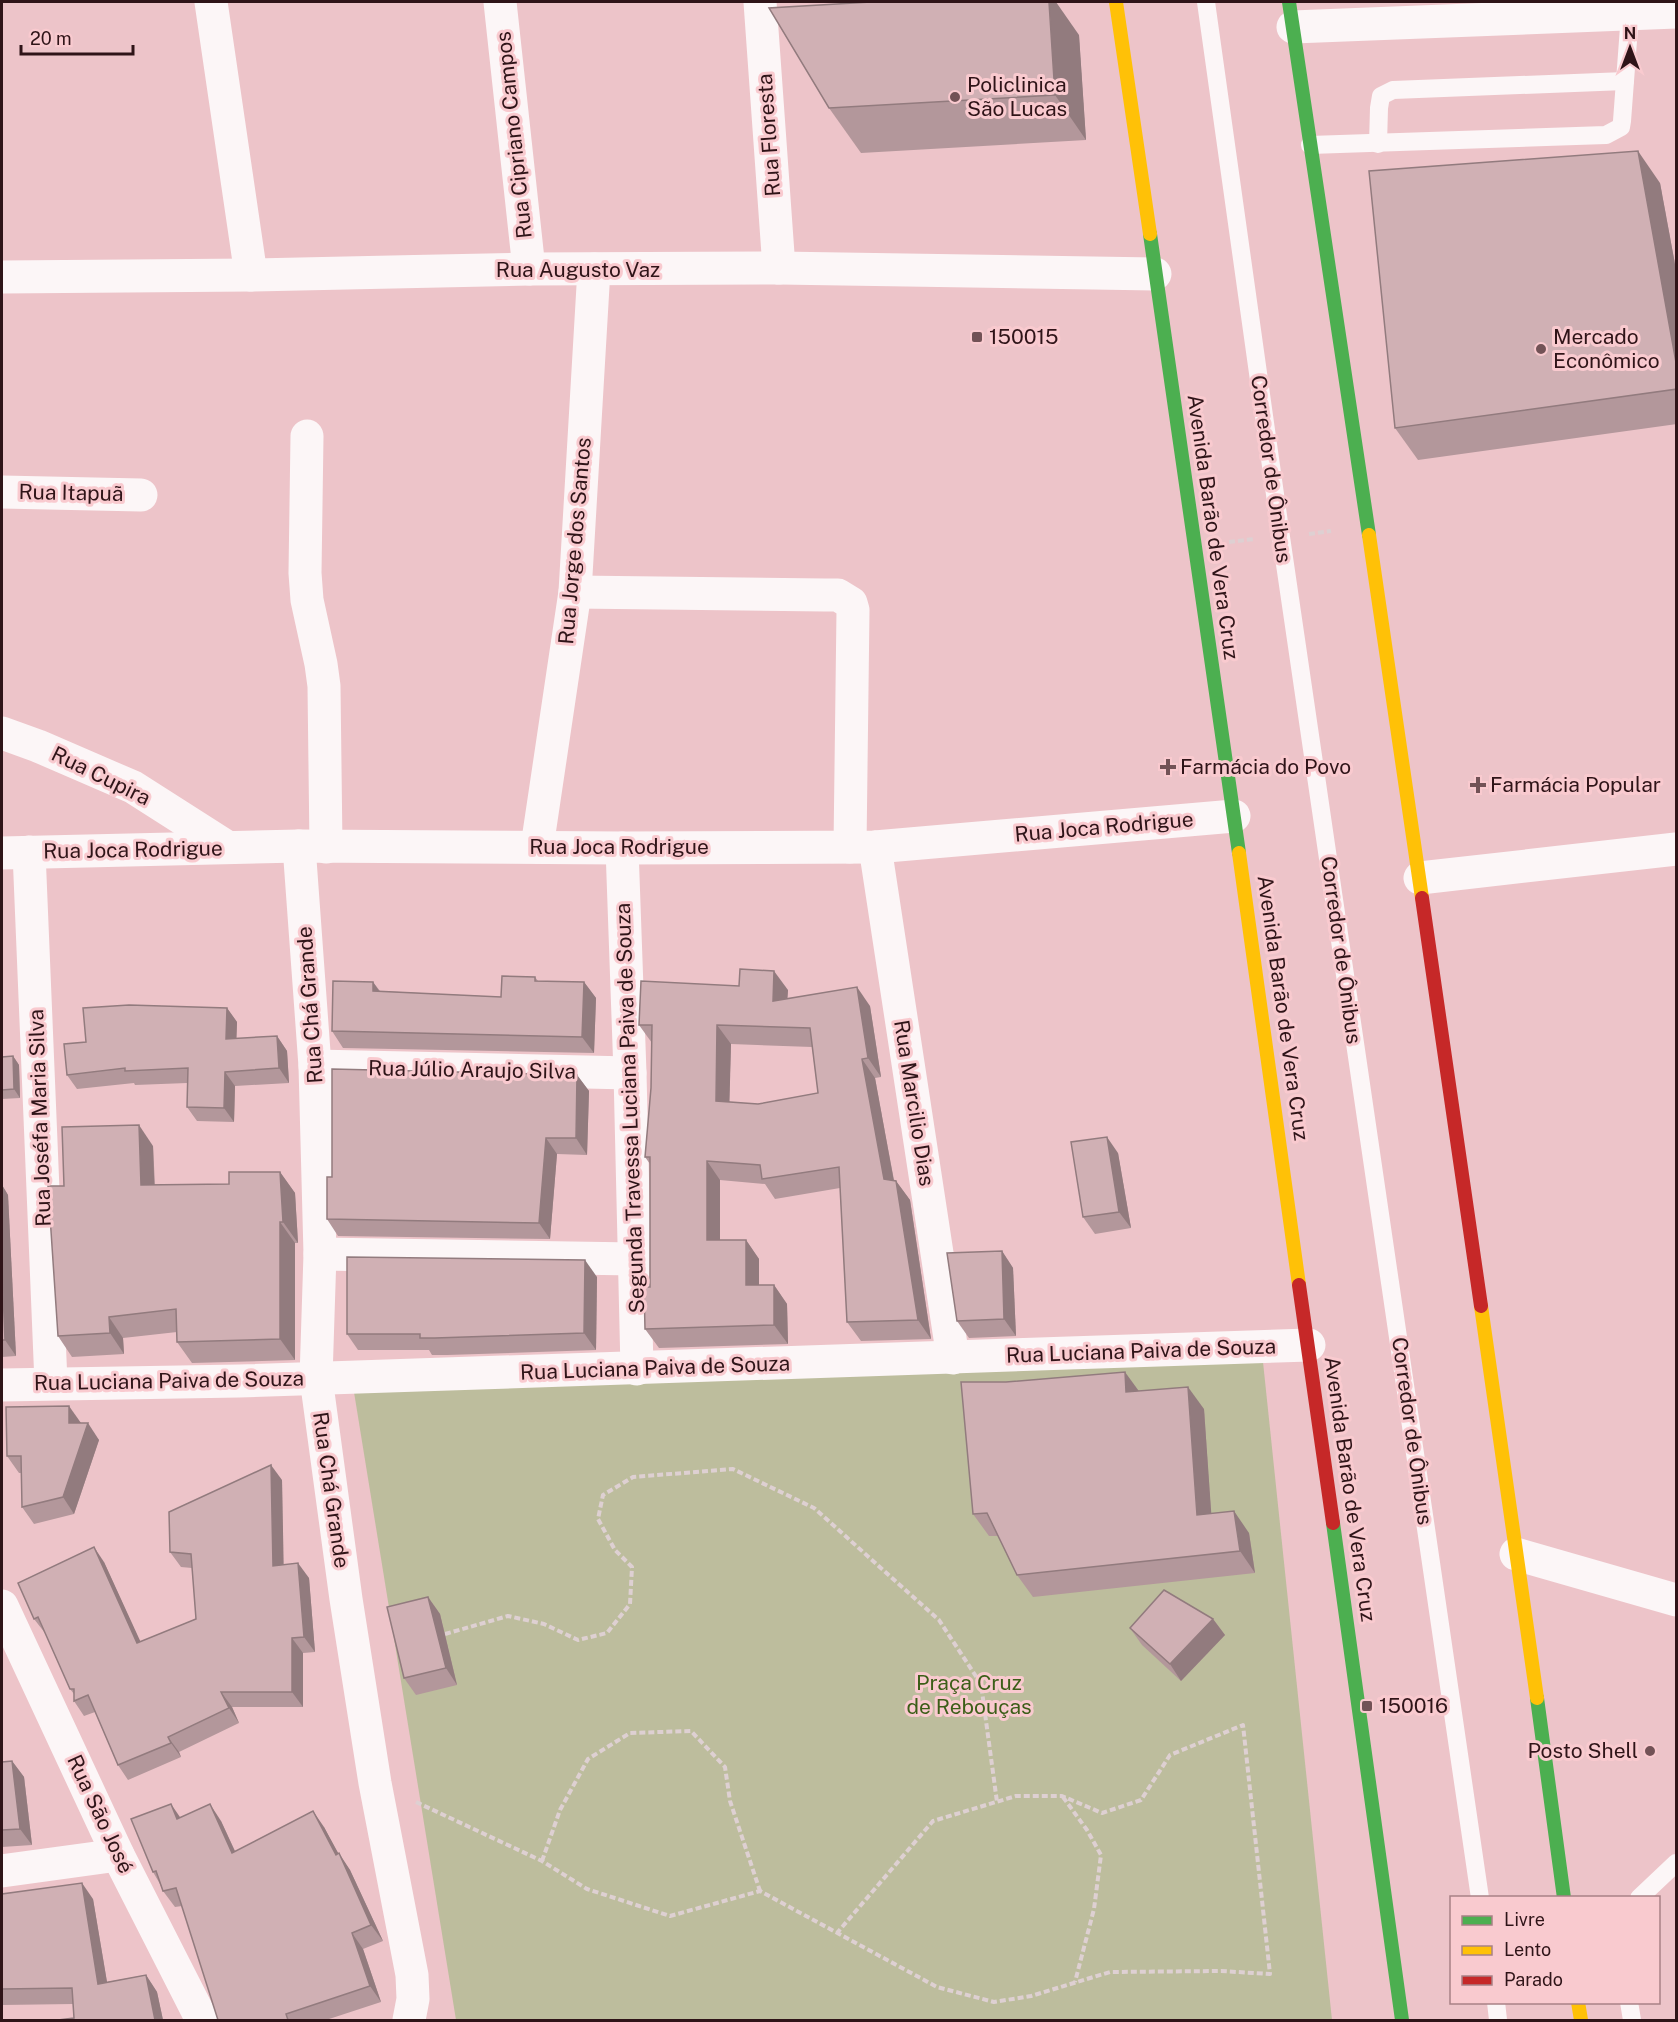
<svg xmlns="http://www.w3.org/2000/svg" width="1678" height="2022" viewBox="0 0 1678 2022" font-family="'Public Sans',sans-serif">
  <style>
    .green { fill: #bdbd9d }
    .lines { fill: none; stroke-linecap: round; stroke-linejoin: round }
    .path { stroke: #ded0d2; stroke-width: 4; stroke-dasharray: 6 3; stroke-linecap: butt }
    .lane { stroke: #fcf6f7; stroke-width: 18 }
    .street { stroke: #fcf6f7; stroke-width: 33 }
    .fast { stroke: #4caf50; stroke-width: 14 }
    .slow { stroke: #ffc107; stroke-width: 14 }
    .jam { stroke: #c62828; stroke-width: 14 }
    .wall { fill: #b3979b; fill-rule: evenodd }
    .shaded-wall { fill: #927b7e }
    .building { fill: #d0b0b4; stroke: #927b7e; stroke-width: 1.5; fill-rule: evenodd }
    .poi-dot { fill: #725256; stroke: #f9cacf; stroke-width: 2 }
    .labels { text-anchor: middle; stroke-width: 6; stroke-linejoin: round; paint-order: stroke }
    .poi-label { font-size: 21px; fill: #2f1418; stroke: #f9cacf; text-anchor: start }
    .street-label { font-size: 21px; fill: #2f1418; stroke: #f9cacf }
    .park-label { font-size: 21px; fill: #3c5e18; stroke: #f9cacf }
  </style>
  <rect width="100%" height="100%" fill="#edc4c9"/>
  <path class="green" d="M1263 1362 1332 2020H456L353 1386Z"/>
  <g class="lines">
    <g class="path">
      <path d="M1309 534 1331 531"/>
      <path d="M1229 542 1254 539"/>
      <path d="M445 1634 508 1616 544 1624 578 1640 607 1633 630 1604 632 1567 615 1550 598 1519 603 1495 633 1477 733 1469 814 1508 939 1620 981 1684 997 1802"/>
      <path d="M1063 1797 1087 1830 1101 1855 1094 1909 1075 1982"/>
      <path d="M416 1802 542 1861 587 1889 670 1916 760 1891 937 1987 994 2002 1031 1996 1110 1972 1221 1971 1270 1974 1243 1725 1170 1755 1141 1800 1102 1813 1062 1796H1016L933 1821 837 1933"/>
      <path d="M542 1861 560 1810 588 1759 630 1733 691 1731 725 1767 730 1801 760 1891"/>
    </g>
    <g class="lane">
      <path d="M1206 2 1281 537 1480 1898"/>
      <path d="M1378 144 1379 108 1381 96 1393 90 1625 81"/>
      <path d="M1310 145 1606 135 1621 127 1622 121 1630 14"/>
      <path d="M1639 1898 1676 1863"/>
      <path d="M1496 2002 1498 2020"/>
      <path d="M1629 2002 1632 2020"/>
    </g>
    <g class="street">
      <path d="M211 2 251 275"/>
      <path d="M500 2 529 269"/>
      <path d="M760 2 779 268"/>
      <path d="M1293 27 1676 12"/>
      <path d="M2 277 251 275 529 269 779 268 1155 274"/>
      <path d="M307 436 305 573 307 600 321 664 324 686 326 847"/>
      <path d="M2 492 141 495"/>
      <path d="M575 592 825 595H838L851 603 853 610 850 847"/>
      <path d="M2 733 38 746 133 787 227 847"/>
      <path d="M299 846 315 1066 320 1254 316 1378 346 1599 375 1783 412 1975 413 1999 409 2020"/>
      <path d="M537 847 575 592 594 269"/>
      <path d="M875 847 953 1358"/>
      <path d="M622 848 630 1073 637 1369"/>
      <path d="M29 852 51 1383"/>
      <path d="M2 853 299 846 622 848 875 847 1234 816"/>
      <path d="M1420 878 1676 849"/>
      <path d="M315 1066 630 1073"/>
      <path d="M320 1254 635 1259"/>
      <path d="M2 1385 239 1381 1309 1345"/>
      <path d="M1516 1554 1676 1600"/>
      <path d="M2 1606 118 1855 202 2020"/>
      <path d="M2 1871 118 1855"/>
    </g>
    <g class="fast">
      <path d="M1289 2 1369 535"/>
      <path d="M1150 234 1239 853"/>
      <path d="M1333 1523 1402 2020"/>
      <path d="M1537 1698 1564 1898"/>
    </g>
    <g class="slow">
      <path d="M1116 2 1150 234"/>
      <path d="M1369 535 1422 898"/>
      <path d="M1239 853 1299 1285"/>
      <path d="M1481 1306 1537 1698"/>
      <path d="M1578 2002 1581 2020"/>
    </g>
    <g class="jam">
      <path d="M1422 898 1481 1306"/>
      <path d="M1299 1285 1333 1523"/>
    </g>
  </g>
  <g class="wall">
    <path d="M1079 35 1086 140 861 153 829 108Z"/>
    <path d="M1660 183 1677 275V424L1418 460 1395 428Z"/>
    <path d="M535 977 538 981 584 982 596 998 594 1053 343 1048 332 1031 373 982 380 991 501 997Z"/>
    <path d="M788 990 787 999 870 1006 881 1077 875 1078 886 1138 894 1180 896 1181 910 1200 931 1339 861 1341 847 1322 840 1188 775 1199 765 1184 720 1180V1240H746L759 1259V1285H774L787 1304 788 1344 659 1348 645 1329 650 1287V1164L645 1157 651 1088 652 1043 639 1025ZM731 1044 812 1047 818 1093 758 1104 729 1102Z"/>
    <path d="M227 1008 237 1022 236 1039 277 1036 287 1051 289 1083 235 1086 234 1122 197 1121 187 1107V1083L135 1085 134 1083 77 1089 67 1075 86 1042Z"/>
    <path d="M13 1056 19 1065 20 1098 2 1099V1057Z"/>
    <path d="M577 1075 589 1091 587 1155 557 1154 550 1239 338 1236 327 1219 332 1177Z"/>
    <path d="M153 1146 155 1185 229 1184 280 1172 295 1193 298 1243H295V1360L192 1363 177 1342V1332L123 1338 124 1354 72 1357 58 1336 64 1186Z"/>
    <path d="M1118 1153 1131 1228 1095 1234 1083 1217Z"/>
    <path d="M2 1185 8 1195 16 1356 2 1357Z"/>
    <path d="M1002 1251 1013 1268 1016 1336 969 1338 957 1321Z"/>
    <path d="M597 1277 596 1350 447 1355H432L429 1350H358L347 1334Z"/>
    <path d="M1138 1391 1204 1409 1211 1514 1249 1533 1255 1573 1033 1597 1017 1575 998 1536H989L973 1514Z"/>
    <path d="M81 1423 99 1440 74 1514 34 1524 22 1507 21 1473H19L7 1456Z"/>
    <path d="M282 1480 283 1565 309 1578 315 1652 303 1653V1707H232L239 1723 179 1752 181 1757 128 1780 118 1765 95 1712 84 1716 74 1701V1694L70 1689 45 1633 34 1619 104 1562 140 1642 196 1619 192 1568 181 1567 170 1552Z"/>
    <path d="M428 1597 440 1614 457 1685 416 1695 404 1678Z"/>
    <path d="M1213 1619 1225 1635 1181 1681 1142 1645 1130 1628Z"/>
    <path d="M12 1761 24 1777 32 1845 2 1847V1762Z"/>
    <path d="M181 1818 221 1821 235 1851 324 1827 338 1854 350 1870 383 1941 363 1949 381 2002 326 2020H218L182 1906 175 1907 163 1891 160 1884 153 1872Z"/>
    <path d="M2 1894 93 1899 107 1982 146 1975 157 1992 163 2020H58L74 2018 73 2004 2 2005Z"/>
  </g>
  <g class="shaded-wall">
    <path d="M1049 2H1056L1079 35 1086 140 1055 95Z"/>
    <path d="M1638 151 1660 183 1677 275V368Z"/>
    <path d="M774 971 788 990 786 1020 773 1001Z"/>
    <path d="M373 982 384 998 373 991Z"/>
    <path d="M584 982 596 998 594 1053 582 1037Z"/>
    <path d="M857 987 870 1006 881 1077 868 1058Z"/>
    <path d="M227 1008 237 1022 236 1054 226 1039Z"/>
    <path d="M717 1025 731 1044 729 1120 716 1101Z"/>
    <path d="M277 1036 287 1051 289 1083 279 1068Z"/>
    <path d="M13 1056 19 1065 20 1098 14 1089Z"/>
    <path d="M862 1059 875 1078 897 1198 884 1179Z"/>
    <path d="M225 1072 235 1086 234 1122 224 1108Z"/>
    <path d="M577 1075 589 1091 587 1155 576 1138Z"/>
    <path d="M139 1125 153 1146 155 1206 141 1185Z"/>
    <path d="M1107 1137 1118 1153 1131 1228 1119 1212Z"/>
    <path d="M546 1138 557 1154 550 1239 539 1223Z"/>
    <path d="M707 1161 720 1180V1259L707 1240Z"/>
    <path d="M280 1172 295 1193 298 1243 283 1222Z"/>
    <path d="M896 1181 910 1200 931 1339 918 1320Z"/>
    <path d="M2 1185 8 1195 16 1356 5 1340 2 1269Z"/>
    <path d="M280 1222 295 1243V1360L280 1339Z"/>
    <path d="M746 1240 759 1259V1304L746 1285Z"/>
    <path d="M1002 1251 1013 1268 1016 1336 1004 1319Z"/>
    <path d="M585 1260 597 1277 596 1350 584 1333Z"/>
    <path d="M774 1285 787 1304 788 1344 774 1325Z"/>
    <path d="M109 1317 123 1338 124 1354 110 1333Z"/>
    <path d="M1125 1372 1141 1394 1126 1392Z"/>
    <path d="M1188 1387 1204 1409 1213 1538 1197 1515Z"/>
    <path d="M69 1406 81 1423H69Z"/>
    <path d="M88 1423 99 1440 74 1514 63 1497Z"/>
    <path d="M271 1465 282 1480 284 1581 273 1566Z"/>
    <path d="M1234 1511 1249 1533 1255 1573 1240 1551Z"/>
    <path d="M94 1547 104 1562 148 1658 137 1643Z"/>
    <path d="M298 1563 309 1578 315 1652 304 1637Z"/>
    <path d="M428 1597 440 1614 457 1685 446 1668Z"/>
    <path d="M1213 1619 1225 1635 1181 1681 1170 1664Z"/>
    <path d="M292 1638 303 1653V1707L292 1692Z"/>
    <path d="M221 1692 232 1707 239 1723 229 1708Z"/>
    <path d="M168 1737 179 1752 181 1757 171 1743Z"/>
    <path d="M12 1761 24 1777 32 1845 20 1829Z"/>
    <path d="M171 1804 182 1820 177 1819Z"/>
    <path d="M210 1804 221 1821 243 1869 232 1853Z"/>
    <path d="M313 1811 324 1827 342 1860 339 1853 350 1870 383 1941 371 1925 336 1855Z"/>
    <path d="M82 1883 93 1899 110 2000 98 1984Z"/>
    <path d="M352 1933 363 1949 381 2002 370 1986Z"/>
    <path d="M146 1975 157 1992 163 2020H155Z"/>
  </g>
  <g class="building">
    <path d="M871 2H1049L1055 95 829 108 769 8Z"/>
    <path d="M1638 151 1677 368V389L1395 428 1369 171Z"/>
    <path d="M740 969 774 971 773 1001 857 987 868 1058 862 1059 884 1179 896 1181 918 1320 847 1322 839 1167 762 1179 760 1165 707 1161V1240H746V1285H774V1325L645 1329 644 1287H650V1157H645L651 1088 652 1025H639L641 981 739 986ZM717 1025 810 1028 818 1093 758 1104 716 1101Z"/>
    <path d="M502 976 535 977V981L584 982 582 1037 332 1031 333 981 373 982V991L501 997Z"/>
    <path d="M129 1005 227 1008 226 1039 277 1036 279 1068 225 1072 224 1108 187 1107 188 1068 125 1071V1068L67 1075 64 1044 86 1042 83 1008Z"/>
    <path d="M13 1056 14 1089 2 1090V1057Z"/>
    <path d="M332 1069 577 1075 576 1138H546L539 1223 327 1219V1177H332Z"/>
    <path d="M139 1125 141 1185 229 1184V1172H280L283 1222H280V1339L177 1342 176 1309 109 1317 110 1333 58 1336 48 1186H64L62 1127Z"/>
    <path d="M1107 1137 1119 1212 1083 1217 1071 1142Z"/>
    <path d="M1002 1251 1004 1319 957 1321 947 1253Z"/>
    <path d="M347 1257 585 1260 584 1333 435 1338H420V1334H347Z"/>
    <path d="M2 1269 5 1340H2Z"/>
    <path d="M1125 1372 1126 1392 1188 1387 1197 1515 1234 1511 1240 1551 1017 1575 987 1513 973 1514 961 1382H1006Z"/>
    <path d="M69 1406V1423H88L63 1497 22 1507 21 1456H7L6 1407Z"/>
    <path d="M271 1465 273 1566 298 1563 304 1637 292 1638V1692H221L229 1708 168 1737 171 1743 118 1765 88 1695 74 1701V1689H70L38 1617 34 1619 18 1583 94 1547 137 1643 196 1619 191 1554 170 1552 169 1512Z"/>
    <path d="M1164 1590 1213 1619 1170 1664 1130 1628Z"/>
    <path d="M428 1597 446 1668 404 1678 387 1607Z"/>
    <path d="M12 1761 20 1829 2 1830V1762Z"/>
    <path d="M171 1804 177 1819 210 1804 232 1853 313 1811 336 1855 339 1853 371 1925 352 1933 370 1986 286 2014 288 2020H218L176 1888 163 1891 156 1871 153 1872 131 1819Z"/>
    <path d="M82 1883 98 1984 146 1975 155 2020H58L74 2018 72 1988 2 1989V1894Z"/>
  </g>
  <g class="poi-dot">
    <circle cx="955" cy="97" r="6"/>
    <rect x="971" y="331" width="12" height="12" rx="3"/>
    <circle cx="1541" cy="349" r="6"/>
    <path d="M1165 758h6v6h6v6h-6v6h-6v-6h-6v-6h6z"/>
    <path d="M1475 776h6v6h6v6h-6v6h-6v-6h-6v-6h6z"/>
    <rect x="1361" y="1700" width="12" height="12" rx="3"/>
    <circle cx="1650" cy="1751" r="6"/>
  </g>
  <g class="labels">
    <g class="poi-label">
      <text x="967" y="92">Policlinica<tspan x="967" dy="24">São Lucas</tspan></text>
      <text x="989" y="344">150015</text>
      <text x="1553" y="344">Mercado<tspan x="1553" dy="24">Econômico</tspan></text>
      <text x="1180" y="774">Farmácia do Povo</text>
      <text x="1490" y="792">Farmácia Popular</text>
      <text x="1379" y="1713">150016</text>
      <text x="1638" y="1758" text-anchor="end">Posto Shell</text>
    </g>
    <g class="street-label">
      <text transform="translate(514 135) rotate(-96)" y="7">Rua Cipriano Campos</text>
      <text transform="translate(769 135) rotate(-94)" y="7">Rua Floresta</text>
      <text x="578" y="277">Rua Augusto Vaz</text>
      <text transform="translate(1271 469) rotate(82)" y="7">Corredor de Ônibus</text>
      <text transform="translate(71 493) rotate(1)" y="7">Rua Itapuã</text>
      <text transform="translate(1213 527) rotate(82)" y="7">Avenida Barão de Vera Cruz</text>
      <text transform="translate(575 541) rotate(-85)" y="7">Rua Jorge dos Santos</text>
      <text transform="translate(101 776) rotate(26)" y="7">Rua Cupira</text>
      <text transform="translate(1104 827) rotate(-5)" y="7">Rua Joca Rodrigue</text>
      <text x="619" y="854">Rua Joca Rodrigue</text>
      <text transform="translate(133 850) rotate(-1)" y="7">Rua Joca Rodrigue</text>
      <text transform="translate(1341 950) rotate(82)" y="7">Corredor de Ônibus</text>
      <text transform="translate(310 1005) rotate(-94)" y="7">Rua Chá Grande</text>
      <text transform="translate(1283 1008) rotate(82)" y="7">Avenida Barão de Vera Cruz</text>
      <text transform="translate(472 1070) rotate(1)" y="7">Rua Júlio Araujo Silva</text>
      <text transform="translate(914 1103) rotate(81)" y="7">Rua Marcilio Dias</text>
      <text transform="translate(630 1108) rotate(-92)" y="7">Segunda Travessa Luciana Paiva de Souza</text>
      <text transform="translate(40 1118) rotate(-92)" y="7">Rua Joséfa Maria Silva</text>
      <text transform="translate(1141 1351) rotate(-2)" y="7">Rua Luciana Paiva de Souza</text>
      <text transform="translate(655 1368) rotate(-2)" y="7">Rua Luciana Paiva de Souza</text>
      <text transform="translate(169 1381) rotate(-1)" y="7">Rua Luciana Paiva de Souza</text>
      <text transform="translate(1412 1431) rotate(82)" y="7">Corredor de Ônibus</text>
      <text transform="translate(1350 1489) rotate(82)" y="7">Avenida Barão de Vera Cruz</text>
      <text transform="translate(331 1490) rotate(82)" y="7">Rua Chá Grande</text>
      <text transform="translate(100 1814) rotate(65)" y="7">Rua São José</text>
    </g>
    <g class="park-label">
      <text x="969" y="1690">Praça Cruz<tspan x="969" dy="24">de Rebouças</tspan></text>
    </g>
  </g>
  <rect width="1678" height="2022" fill="none" stroke="#2f1418" stroke-width="6"/>
  <rect x="1450" y="1896" width="210" height="108" fill="#f9cacf" stroke="#a88186" stroke-width="1.5"/>
  <rect x="1462" y="1916" width="30" height="9" fill="#4caf50" stroke="#a88186" stroke-width="1.5"/>
  <text x="1504" y="1926" font-size="18" fill="#2f1418">Livre</text>
  <rect x="1462" y="1946" width="30" height="9" fill="#ffc107" stroke="#a88186" stroke-width="1.5"/>
  <text x="1504" y="1956" font-size="18" fill="#2f1418">Lento</text>
  <rect x="1462" y="1976" width="30" height="9" fill="#c62828" stroke="#a88186" stroke-width="1.5"/>
  <text x="1504" y="1986" font-size="18" fill="#2f1418">Parado</text>
  <g transform="translate(1630 48)" stroke="#f9cacf" stroke-width="4.5" paint-order="stroke">
  <path d="M0-4.5L10 22L0 15L-10 22Z" fill="#2f1418"/>
  <text y="-9" font-size="16" font-weight="bold" text-anchor="middle" fill="#2f1418">N</text>
  </g>
  <path d="M21 45v9h112v-9" fill="none" stroke="#2f1418" stroke-width="3"/>
  <text x="30" y="45" font-size="18" fill="#2f1418" stroke="#f9cacf" stroke-width="4.5" paint-order="stroke">20 m</text>
</svg>
